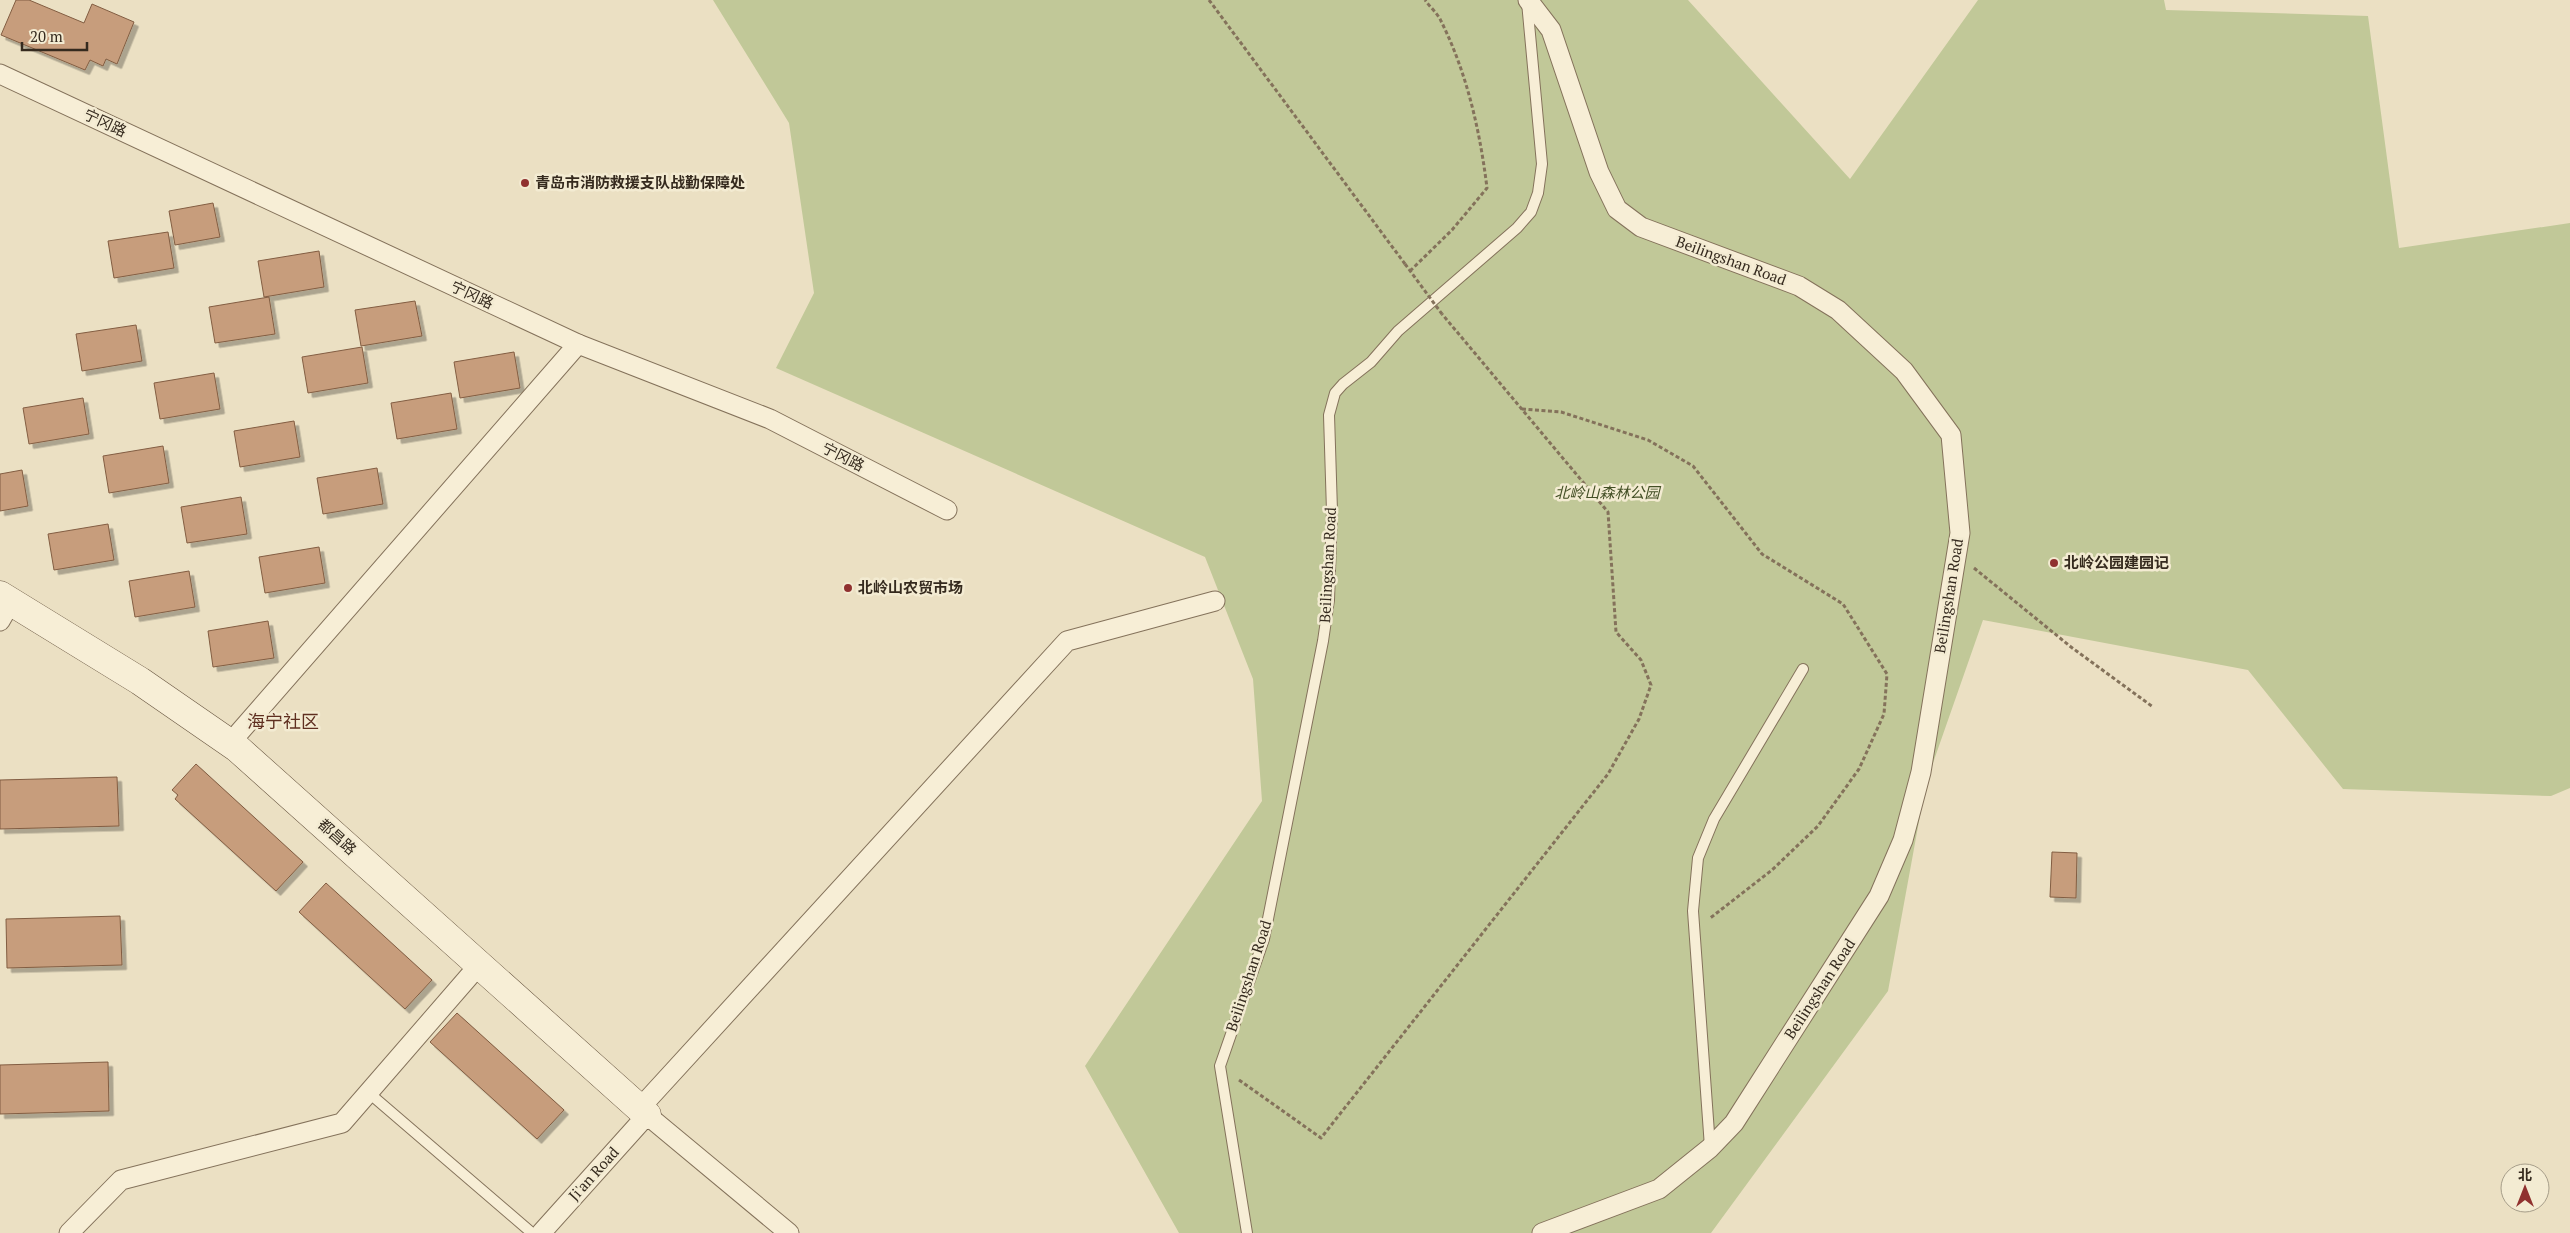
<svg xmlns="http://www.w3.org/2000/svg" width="2570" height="1233" viewBox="0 0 2570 1233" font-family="'PT Serif','Noto Sans SC',serif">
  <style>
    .green { fill: #c1c898 }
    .building { fill: #c79d7b; stroke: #825d42; filter: url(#shadow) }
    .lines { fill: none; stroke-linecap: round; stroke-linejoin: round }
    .lane-casing { stroke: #84725b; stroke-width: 12 }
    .street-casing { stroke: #84725b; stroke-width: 21 }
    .secondary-casing { stroke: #66533e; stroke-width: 29 }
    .path { stroke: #84725b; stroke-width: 3; stroke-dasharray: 4 2.5; stroke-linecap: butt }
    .lane { stroke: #f7eed6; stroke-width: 10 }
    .street { stroke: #f7eed6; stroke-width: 19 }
    .secondary { stroke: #f7eed6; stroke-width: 28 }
    .path-bridge { stroke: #84725b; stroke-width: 3; stroke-dasharray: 4 2.5; stroke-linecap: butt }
    .poi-dot { fill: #90312f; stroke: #f3ebd2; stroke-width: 2 }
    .labels { text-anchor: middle; stroke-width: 5; stroke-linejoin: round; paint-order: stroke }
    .street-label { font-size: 15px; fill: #352a1e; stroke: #f3ebd2 }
    .poi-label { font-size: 15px; font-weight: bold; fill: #352a1e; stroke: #f3ebd2; text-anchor: start }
    .park-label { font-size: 15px; font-style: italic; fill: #445026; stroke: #f3ebd2 }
    .quarter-label { font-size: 18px; fill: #5f2f20; stroke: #f3ebd2 }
  </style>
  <defs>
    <filter id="shadow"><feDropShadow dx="4.5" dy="4.5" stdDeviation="0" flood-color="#0004"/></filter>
  </defs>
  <rect width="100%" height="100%" fill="#ebe0c3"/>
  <path class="green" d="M713 0H1688L1850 179 1978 0H2164L2166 10 2368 16 2399 248 2570 223V788L2551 796 2343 789 2248 670 1983 620 1926 783 1888 991 1711 1233H1179L1085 1066 1262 801 1253 679 1205 557 776 368 814 293 789 123Z"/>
  <g class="building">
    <path d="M16 0H29L84 23 92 4 134 22 117 64 106 59 103 66 90 60 85 70 1 35Z"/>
    <path d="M213 203 220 237 175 245 169 211Z"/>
    <path d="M168 232 174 268 114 278 108 241Z"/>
    <path d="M319 251 324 287 264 297 258 261Z"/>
    <path d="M269 297 275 334 215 343 209 307Z"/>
    <path d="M415 301 422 336 361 346 355 310Z"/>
    <path d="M136 325 142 361 82 371 76 334Z"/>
    <path d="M362 347 368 383 308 393 302 357Z"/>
    <path d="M514 352 520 388 460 398 454 362Z"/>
    <path d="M214 373 220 409 160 419 154 383Z"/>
    <path d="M451 393 457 429 397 439 391 403Z"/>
    <path d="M83 398 89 434 29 444 23 408Z"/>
    <path d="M294 421 300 457 240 467 234 431Z"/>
    <path d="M163 446 169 483 109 493 103 456Z"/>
    <path d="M377 468 383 504 323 514 317 478Z"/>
    <path d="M22 470 28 506 0 511V474Z"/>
    <path d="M241 497 247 534 187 543 181 507Z"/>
    <path d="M108 524 114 560 54 570 48 534Z"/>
    <path d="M319 547 325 583 265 593 259 557Z"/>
    <path d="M189 571 195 607 135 617 129 581Z"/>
    <path d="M268 621 274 658 213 667 208 631Z"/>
    <path d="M196 764 303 862 276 891 175 799 178 795 172 790Z"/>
    <path d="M117 777 119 826 0 829V780Z"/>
    <path d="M2052 852 2077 853 2076 898 2050 897Z"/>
    <path d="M326 883 432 980 405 1009 299 912Z"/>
    <path d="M120 916 122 965 7 968 6 919Z"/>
    <path d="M457 1013 564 1110 537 1139 430 1042Z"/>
    <path d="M108 1062 109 1111 0 1114V1065Z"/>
  </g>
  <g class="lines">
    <g class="lane-casing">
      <g id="lane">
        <path d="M369 1093 532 1233"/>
        <path d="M1710 1147 1693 911 1698 858 1714 819 1803 669"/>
        <path d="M1247 1233 1220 1066 1264 939 1323 641 1329 600 1332 511 1329 415 1335 393 1343 384 1371 362 1398 331 1517 228 1531 212 1538 193 1542 164 1527 2"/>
      </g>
    </g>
    <g class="street-casing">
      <g id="street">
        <path d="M1528 0 1551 30 1599 172 1617 209 1641 227 1799 286 1838 310 1904 371 1951 435 1960 533 1921 772 1903 840 1879 896 1734 1123 1710 1148 1659 1189 1542 1233"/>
        <path d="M0 74 578 344 770 419 947 510"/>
        <path d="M0 621 11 602"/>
        <path d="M230 743 578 344"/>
        <path d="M640 1108 1067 641 1215 601"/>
        <path d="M69 1233 121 1180 342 1123 479 965"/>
        <path d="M541 1233 647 1115 789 1233"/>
      </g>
    </g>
    <g class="secondary-casing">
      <path id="secondary" d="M0 595 140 681 237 748 647 1115"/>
    </g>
    <g class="path">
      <path d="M1209 0 1405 264"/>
      <path d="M1410 271 1452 230 1487 188C1480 131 1467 73 1441 21 1438 14 1430 7 1425 0"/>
      <path d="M1522 409 1561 412 1648 440 1693 466 1762 554 1843 604 1887 674 1884 714 1859 769 1818 826 1772 870 1709 919"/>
      <path d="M1974 568 2071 647 2153 707"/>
      <path d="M1239 1080 1321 1138 1608 774 1639 719 1651 685 1641 660 1616 632 1608 512 1442 314"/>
    </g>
    <use href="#lane" class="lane"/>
    <use href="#street" class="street"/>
    <use href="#secondary" class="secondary"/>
    <path class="path-bridge" d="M1405 264 1442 314"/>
  </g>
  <g class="poi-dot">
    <circle cx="525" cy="183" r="5"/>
    <circle cx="2054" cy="563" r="5"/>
    <circle cx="848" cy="588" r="5"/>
  </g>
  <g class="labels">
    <g class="street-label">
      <text transform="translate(105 123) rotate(25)" y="5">宁冈路</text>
      <text transform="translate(1731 261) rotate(20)" y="5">Beilingshan Road</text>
      <text transform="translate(472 295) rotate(25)" y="5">宁冈路</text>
      <text transform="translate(843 457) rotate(27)" y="5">宁冈路</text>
      <text transform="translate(1328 565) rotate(-87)" y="5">Beilingshan Road</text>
      <text transform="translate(1949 596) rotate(-81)" y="5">Beilingshan Road</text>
      <text transform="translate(337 837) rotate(42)" y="5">都昌路</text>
      <text transform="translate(1249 976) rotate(-72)" y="5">Beilingshan Road</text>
      <text transform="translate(1820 989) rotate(-57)" y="5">Beilingshan Road</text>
      <text transform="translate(594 1174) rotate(-48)" y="5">Ji'an Road</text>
    </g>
    <g class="poi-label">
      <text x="535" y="188">青岛市消防救援支队战勤保障处</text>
      <text x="2064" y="568">北岭公园建园记</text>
      <text x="858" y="593">北岭山农贸市场</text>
    </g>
    <g class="park-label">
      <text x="1607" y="498">北岭山森林公园</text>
    </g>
    <g class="quarter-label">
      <text x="283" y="728">海宁社区</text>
    </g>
  </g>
  <g transform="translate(2525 1188)"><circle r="24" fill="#f3ebd2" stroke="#a79e8a"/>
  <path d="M0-4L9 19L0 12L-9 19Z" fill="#90312f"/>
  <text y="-8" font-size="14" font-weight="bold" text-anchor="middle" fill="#352a1e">北</text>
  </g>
  <path d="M22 42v8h65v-8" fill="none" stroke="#352a1e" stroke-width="2.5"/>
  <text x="30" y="42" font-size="15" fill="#352a1e" stroke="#f3ebd2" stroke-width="4" paint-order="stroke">20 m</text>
</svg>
